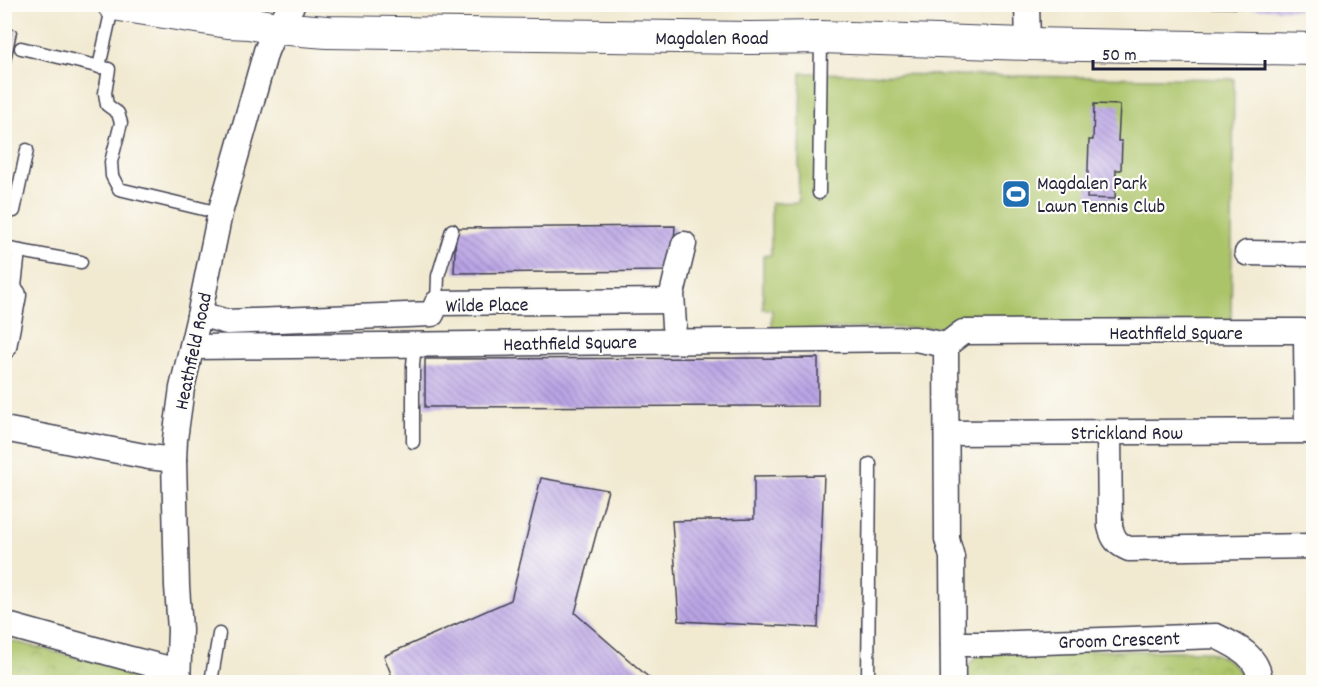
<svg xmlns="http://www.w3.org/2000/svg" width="1318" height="687" viewBox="0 0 1318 687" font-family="Dekko,sans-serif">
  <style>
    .park { fill: url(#park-crowns); stroke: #677352; stroke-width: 1.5 }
    .garden { fill: #acc469; stroke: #677352; stroke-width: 1.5 }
    .building { fill: url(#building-back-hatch) }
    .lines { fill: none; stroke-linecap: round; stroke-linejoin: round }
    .service-casing { stroke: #414051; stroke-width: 15 }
    .minor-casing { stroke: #414051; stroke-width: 27 }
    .tertiary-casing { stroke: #414051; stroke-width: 34 }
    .service { stroke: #fff; stroke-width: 12 }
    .minor { stroke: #fff; stroke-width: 24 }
    .tertiary { stroke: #fff; stroke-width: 32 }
    .labels { text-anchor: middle; stroke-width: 4.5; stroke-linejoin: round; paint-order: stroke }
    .street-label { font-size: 20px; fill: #22223b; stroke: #fdfcf7 }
    .poi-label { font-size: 20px; fill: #22223b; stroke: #fdfcf7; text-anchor: start }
  </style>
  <defs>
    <pattern id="park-crowns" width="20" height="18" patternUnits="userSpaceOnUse" patternTransform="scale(1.5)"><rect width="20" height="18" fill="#acc469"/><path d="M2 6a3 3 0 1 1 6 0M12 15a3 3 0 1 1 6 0" fill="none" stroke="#94a85c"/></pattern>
    <pattern id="building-back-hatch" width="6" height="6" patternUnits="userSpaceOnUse" patternTransform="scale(1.5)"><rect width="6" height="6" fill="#baa4e5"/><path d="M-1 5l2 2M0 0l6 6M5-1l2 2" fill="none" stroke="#9785bb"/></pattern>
  </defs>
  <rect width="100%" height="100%" fill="#fdfcf7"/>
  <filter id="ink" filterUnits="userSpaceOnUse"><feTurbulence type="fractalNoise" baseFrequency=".0167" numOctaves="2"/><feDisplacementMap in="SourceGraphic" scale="12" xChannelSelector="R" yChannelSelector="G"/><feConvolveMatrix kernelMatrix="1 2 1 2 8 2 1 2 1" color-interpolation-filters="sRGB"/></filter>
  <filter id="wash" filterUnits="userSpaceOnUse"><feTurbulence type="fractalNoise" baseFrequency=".008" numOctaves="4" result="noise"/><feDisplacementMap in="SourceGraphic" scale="24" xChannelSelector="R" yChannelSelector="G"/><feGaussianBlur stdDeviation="1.35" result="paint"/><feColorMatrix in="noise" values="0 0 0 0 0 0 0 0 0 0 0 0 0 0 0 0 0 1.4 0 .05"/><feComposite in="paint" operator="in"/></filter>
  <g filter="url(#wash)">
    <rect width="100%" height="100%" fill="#f1e9d0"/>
    <g class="park">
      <path d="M4 639 143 674 148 682H5Z"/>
      <path d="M986 650 1207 651 1227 659 1243 675V682H965C965 665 972 660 986 650Z"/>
    </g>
    <path class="garden" d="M801 73 1234 79 1231 323 772 330V310L763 309V256L771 255V203L798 202Z"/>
    <g id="blocks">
      <g class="building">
        <path d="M1170 4H1314V10L1170 7Z"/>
        <path d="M4 28 17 30 9 70 4 69Z"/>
        <path d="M1094 104 1120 105 1118 141H1122L1121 170H1116L1115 199 1087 198 1089 140H1093Z"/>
        <path d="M675 226 672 271 454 273 456 228Z"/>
        <path d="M818 358V406L425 407V359Z"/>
        <path d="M824 475 818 628 679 621 672 521 754 519V476Z"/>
        <path d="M541 478 608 490 575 613 654 682H534L532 681 529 682H394L384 656 511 600Z"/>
      </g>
    </g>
  </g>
  <g filter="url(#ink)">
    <use href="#blocks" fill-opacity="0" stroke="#414051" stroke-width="1.5"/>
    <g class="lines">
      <g class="service-casing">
        <g id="service">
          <path d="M21 48 109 69 105 93 107 105 118 113 121 123 111 162 112 176 119 189 220 213"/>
          <path d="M99 67 113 4"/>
          <path d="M819 193 821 38"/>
          <path d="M4 209 14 211 27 150"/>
          <path d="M4 248 81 262"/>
          <path d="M14 295 19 251"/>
          <path d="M437 303 438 276 452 230"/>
          <path d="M413 442V365L415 344"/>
          <path d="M211 682 219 634"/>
          <path d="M868 682 870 464"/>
        </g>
      </g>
      <g class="minor-casing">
        <g id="minor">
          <path d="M1027 4 1028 44"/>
          <path d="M1247 253 1314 254"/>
          <path d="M199 316 210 317 227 322 432 314 437 303 672 301"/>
          <path d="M674 326 672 294 684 244"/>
          <path d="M946 345 947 539 952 557 953 682"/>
          <path d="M4 347 14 295"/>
          <path d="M192 347 915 339 946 345 963 332 1302 331 1306 336 1307 431 1314 433"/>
          <path d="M4 429 149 457 174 460"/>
          <path d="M948 433 1307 431"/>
          <path d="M1109 433 1110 526C1113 539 1117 544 1129 549L1314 546"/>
          <path d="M4 624 127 658 178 671"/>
          <path d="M953 644H990L1216 636C1237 646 1259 656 1260 682"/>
          <path d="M178 682 180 630 177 586 174 460 175 439 182 388 199 316 220 213 266 51 276 28 293 4"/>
        </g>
      </g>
      <g class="tertiary-casing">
        <path id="tertiary" d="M113 4 228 22 249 23 276 28 327 32 750 38 821 37 1028 44 1314 49"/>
      </g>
      <use href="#service" class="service"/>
      <use href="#minor" class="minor"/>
      <use href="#tertiary" class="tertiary"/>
    </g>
  </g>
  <defs>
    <g id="stadium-square" transform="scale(1.5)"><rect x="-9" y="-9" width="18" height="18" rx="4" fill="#1f6fb2" stroke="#fdfcf7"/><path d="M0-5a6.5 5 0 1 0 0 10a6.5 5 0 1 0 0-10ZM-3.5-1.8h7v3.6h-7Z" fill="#fff"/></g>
  </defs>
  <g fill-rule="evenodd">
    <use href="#stadium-square" x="1016" y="194"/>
  </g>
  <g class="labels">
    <g class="street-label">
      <text x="712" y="44">Magdalen Road</text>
      <text transform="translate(487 304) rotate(-1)" y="7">Wilde Place</text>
      <text x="1176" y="339">Heathfield Square</text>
      <text transform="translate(570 342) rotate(-1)" y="7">Heathfield Square</text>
      <text transform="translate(192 351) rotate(-78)" y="7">Heathfield Road</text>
      <text x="1127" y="439">Strickland Row</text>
      <text transform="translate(1119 639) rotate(-2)" y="7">Groom Crescent</text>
    </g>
    <g class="poi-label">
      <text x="1037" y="189">Magdalen Park<tspan x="1037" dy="23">Lawn Tennis Club</tspan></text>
    </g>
  </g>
  <rect width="1318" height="687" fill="none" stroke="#fdfcf7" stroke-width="24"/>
  <path d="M1093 60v9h172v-9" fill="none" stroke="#22223b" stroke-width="3"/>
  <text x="1102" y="60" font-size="18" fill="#22223b" stroke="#fdfcf7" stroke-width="4.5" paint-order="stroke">50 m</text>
</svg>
